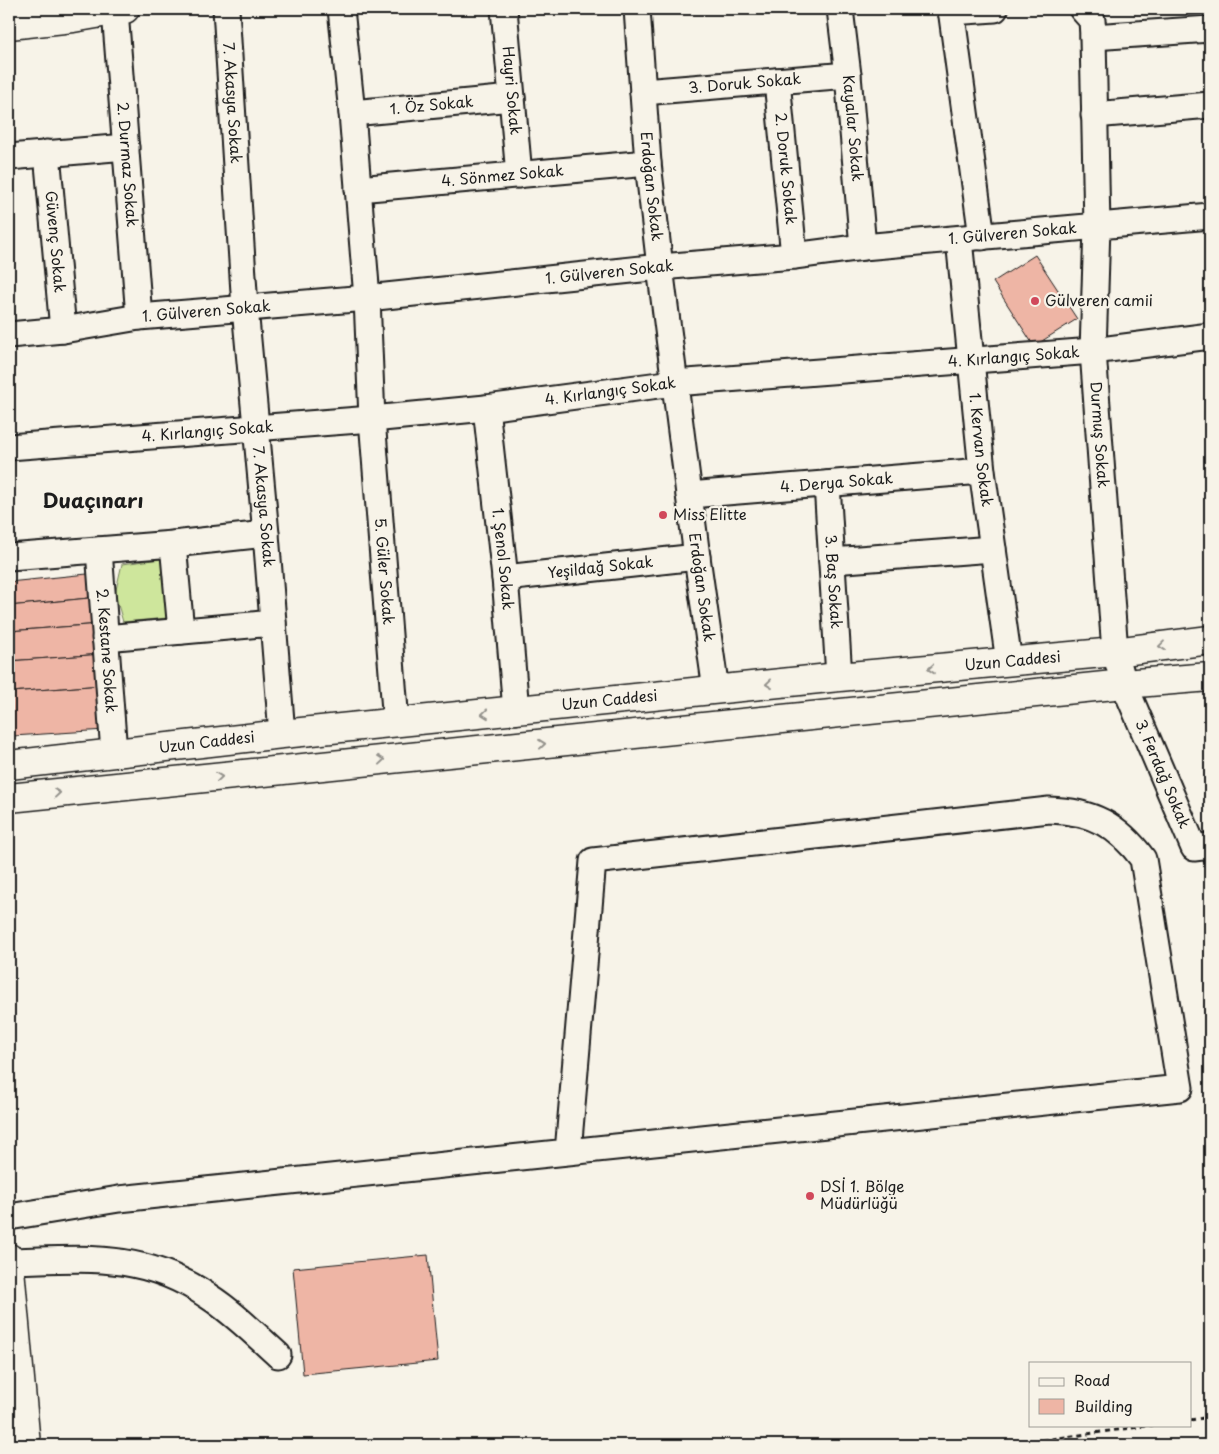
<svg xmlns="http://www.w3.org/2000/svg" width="1219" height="1454" viewBox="0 0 1219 1454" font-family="'Playpen Sans',sans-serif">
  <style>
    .green { fill: #cee69c; stroke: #75815c }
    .building { fill: #eeb5a5; stroke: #1c1c1c }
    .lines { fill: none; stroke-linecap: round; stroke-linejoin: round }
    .minor-casing { stroke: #1c1c1c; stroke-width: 29 }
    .major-casing { stroke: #1c1c1c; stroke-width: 31 }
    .path { stroke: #1c1c1c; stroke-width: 3; stroke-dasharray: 5 4; stroke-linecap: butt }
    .minor { stroke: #f7f3e8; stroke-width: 25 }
    .major { stroke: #f7f3e8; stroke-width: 28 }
    .oneway { stroke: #94928c }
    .poi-dot { fill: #d1495b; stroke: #f7f3e8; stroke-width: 2 }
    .labels { text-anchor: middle; stroke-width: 4.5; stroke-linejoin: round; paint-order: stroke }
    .street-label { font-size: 15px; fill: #1c1c1c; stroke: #f7f3e8 }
    .poi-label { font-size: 15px; fill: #1c1c1c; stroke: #f7f3e8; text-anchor: start }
    .district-label { font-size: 20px; font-weight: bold; fill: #1c1c1c; stroke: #f7f3e8 }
  </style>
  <rect width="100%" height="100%" fill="#f7f3e8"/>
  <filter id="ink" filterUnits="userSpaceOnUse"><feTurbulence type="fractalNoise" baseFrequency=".02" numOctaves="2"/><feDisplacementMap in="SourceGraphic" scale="10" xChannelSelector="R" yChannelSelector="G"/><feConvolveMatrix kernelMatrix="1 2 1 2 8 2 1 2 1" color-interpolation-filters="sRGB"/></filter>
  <g filter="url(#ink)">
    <path class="green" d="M161 559 167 618 123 622 115 594 122 564Z"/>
    <g class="building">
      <path d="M1035 255 1077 319 1034 346 993 282Z"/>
      <path d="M97 573 99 597 9 606V582Z"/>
      <path d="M99 597 101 624 9 631V606Z"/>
      <path d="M101 624 103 654 9 661V631Z"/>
      <path d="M103 654V685L11 692 9 661Z"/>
      <path d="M103 685 105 730 13 736 11 692Z"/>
      <path d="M428 1255 438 1361 303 1374 293 1268Z"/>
      <path d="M881 1441 882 1445H844Z"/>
    </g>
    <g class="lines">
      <g class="minor-casing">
        <g id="minor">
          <path id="s1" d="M226 9 245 308 266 534 282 734"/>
          <path id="s2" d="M341 9 352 113 367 298 372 419 396 723"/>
          <path id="s3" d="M504 9 519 175"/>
          <path id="s4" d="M637 9 648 163 660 267 697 557 716 690"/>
          <path id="s5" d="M840 9 848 75 863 247"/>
          <path d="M951 9 982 237"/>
          <path id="s6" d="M1082 9 1092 20 1093 37 1097 227 1093 351 1115 652 1124 684 1194 848 1210 846"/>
          <path id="s7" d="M115 11 139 317"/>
          <path d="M951 12 995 9"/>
          <path d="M1093 37 1210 29"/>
          <path id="s8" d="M777 81 794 256"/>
          <path id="s9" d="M643 92 848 75"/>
          <path id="s10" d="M352 113 512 98"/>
          <path d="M1094 115 1210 105"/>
          <path id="s11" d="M47 153 63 330"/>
          <path d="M9 157 126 147"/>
          <path id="s12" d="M358 189 648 163"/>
          <path id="s13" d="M959 239 982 471 1009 662"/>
          <path id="s14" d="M9 335 63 330 139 317 367 298 660 267 794 256 863 247 1210 216"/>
          <path id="s15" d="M486 408 505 578 516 711"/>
          <path id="s16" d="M9 447 372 419 486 408 674 383 1093 351 1210 336"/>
          <path id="s17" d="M827 484 839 677"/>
          <path id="s18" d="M689 495 982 471"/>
          <path d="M173 544 181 631"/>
          <path id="s19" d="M99 550 114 753"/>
          <path d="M9 557 173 544 266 534"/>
          <path d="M832 561 993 549"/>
          <path id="s20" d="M505 578 697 557"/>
          <path d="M105 638 273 623"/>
          <path d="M9 1217 119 1199 1180 1088 1143 859C1118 825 1092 811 1049 810L593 861 568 1152"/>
          <path d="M9 1261C85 1259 141 1251 208 1296 233 1312 256 1335 278 1355"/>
        </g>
      </g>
      <g class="major-casing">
        <g id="major">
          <path d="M9 25 73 18 125 9"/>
          <path id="s21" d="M9 765 282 734 839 677 1115 652 1210 640"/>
          <path d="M9 798 1124 684 1210 677"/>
          <path d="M9 1258 26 1445"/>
        </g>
      </g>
      <g class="path">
        <path d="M1190 1420 1210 1417"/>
        <path d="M1007 1445 1153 1425"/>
      </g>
      <use href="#minor" class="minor"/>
      <use href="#major" class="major"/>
    </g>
    <defs><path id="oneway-chevron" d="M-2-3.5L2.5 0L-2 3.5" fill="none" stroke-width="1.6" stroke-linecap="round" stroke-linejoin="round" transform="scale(1.25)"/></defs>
    <g class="oneway">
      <use href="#oneway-chevron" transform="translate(1162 646) rotate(173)"/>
      <use href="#oneway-chevron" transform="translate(931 669) rotate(175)"/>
      <use href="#oneway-chevron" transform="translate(769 684) rotate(174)"/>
      <use href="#oneway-chevron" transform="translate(485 714) rotate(174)"/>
      <use href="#oneway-chevron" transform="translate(542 744) rotate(-6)"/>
      <use href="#oneway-chevron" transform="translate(381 760) rotate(-6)"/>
      <use href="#oneway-chevron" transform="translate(219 777) rotate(-6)"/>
      <use href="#oneway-chevron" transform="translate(57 793) rotate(-6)"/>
    </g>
  </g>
  <g class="poi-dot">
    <circle cx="1035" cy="301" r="5"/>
    <circle cx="663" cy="515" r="5"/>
    <circle cx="810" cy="1196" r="5"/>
  </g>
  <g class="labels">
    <g class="street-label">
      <text dy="5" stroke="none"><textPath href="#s9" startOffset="102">3. Doruk Sokak</textPath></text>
      <text dy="5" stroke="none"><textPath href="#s3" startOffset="82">Hayri Sokak</textPath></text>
      <text dy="5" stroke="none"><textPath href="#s1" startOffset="94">7. Akasya Sokak</textPath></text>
      <text dy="5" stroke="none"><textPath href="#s10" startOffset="80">1. Öz Sokak</textPath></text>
      <text dy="5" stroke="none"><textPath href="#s5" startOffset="120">Kayalar Sokak</textPath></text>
      <text dy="5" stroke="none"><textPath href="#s7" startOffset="154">2. Durmaz Sokak</textPath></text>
      <text dy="5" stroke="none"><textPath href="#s8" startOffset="88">2. Doruk Sokak</textPath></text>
      <text dy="5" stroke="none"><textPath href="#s12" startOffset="145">4. Sönmez Sokak</textPath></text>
      <text dy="5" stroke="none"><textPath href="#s4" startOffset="178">Erdoğan Sokak</textPath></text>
      <text dy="5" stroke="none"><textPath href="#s14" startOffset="1009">1. Gülveren Sokak</textPath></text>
      <text dy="5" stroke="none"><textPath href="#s11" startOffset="89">Güvenç Sokak</textPath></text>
      <text dy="5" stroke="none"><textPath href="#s14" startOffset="604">1. Gülveren Sokak</textPath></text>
      <text dy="5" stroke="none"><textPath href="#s14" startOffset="199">1. Gülveren Sokak</textPath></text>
      <text dy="5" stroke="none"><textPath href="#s16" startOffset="1009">4. Kırlangıç Sokak</textPath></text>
      <text dy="5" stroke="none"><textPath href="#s16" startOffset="604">4. Kırlangıç Sokak</textPath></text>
      <text dy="5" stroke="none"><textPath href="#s16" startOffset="199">4. Kırlangıç Sokak</textPath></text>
      <text dy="5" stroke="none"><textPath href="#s6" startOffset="430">Durmuş Sokak</textPath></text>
      <text dy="5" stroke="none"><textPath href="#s13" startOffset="212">1. Kervan Sokak</textPath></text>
      <text dy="5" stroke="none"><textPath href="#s18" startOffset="148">4. Derya Sokak</textPath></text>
      <text dy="5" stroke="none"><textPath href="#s1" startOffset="499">7. Akasya Sokak</textPath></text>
      <text dy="5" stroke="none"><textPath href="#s15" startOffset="152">1. Şenol Sokak</textPath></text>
      <text dy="5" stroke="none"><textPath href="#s20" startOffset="96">Yeşildağ Sokak</textPath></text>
      <text dy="5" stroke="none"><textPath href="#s2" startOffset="564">5. Güler Sokak</textPath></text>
      <text dy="5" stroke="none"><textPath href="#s17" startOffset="98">3. Baş Sokak</textPath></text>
      <text dy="5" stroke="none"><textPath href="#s4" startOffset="582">Erdoğan Sokak</textPath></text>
      <text dy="5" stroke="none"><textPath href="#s19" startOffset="101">2. Kestane Sokak</textPath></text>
      <text dy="5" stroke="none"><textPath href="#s21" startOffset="1009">Uzun Caddesi</textPath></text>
      <text dy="5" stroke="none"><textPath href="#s21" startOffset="604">Uzun Caddesi</textPath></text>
      <text dy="5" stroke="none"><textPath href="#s21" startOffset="199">Uzun Caddesi</textPath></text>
      <text dy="5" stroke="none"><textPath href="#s6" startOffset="779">3. Ferdağ Sokak</textPath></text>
    </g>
    <g class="poi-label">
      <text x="1045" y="306">Gülveren camii</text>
      <text x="673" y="520">Miss Elitte</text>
      <text x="820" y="1192">DSİ 1. Bölge<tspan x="820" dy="17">Müdürlüğü</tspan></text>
    </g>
    <g class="district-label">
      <text x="93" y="508">Duaçınarı</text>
    </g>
  </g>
  <rect width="1219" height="1454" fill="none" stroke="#f7f3e8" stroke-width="30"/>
  <rect x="15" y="15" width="1189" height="1424" fill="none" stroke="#1c1c1c" stroke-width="2" filter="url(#ink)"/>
  <rect x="1029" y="1362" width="162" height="65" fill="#f7f3e8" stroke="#9f9d96"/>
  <rect x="1039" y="1378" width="25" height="8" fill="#f7f3e8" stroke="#9f9d96"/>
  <text x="1074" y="1386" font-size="15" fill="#1c1c1c">Road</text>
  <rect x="1039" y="1399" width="25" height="15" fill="#eeb5a5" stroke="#9f9d96"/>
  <text x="1074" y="1412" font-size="15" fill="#1c1c1c">Building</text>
</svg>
